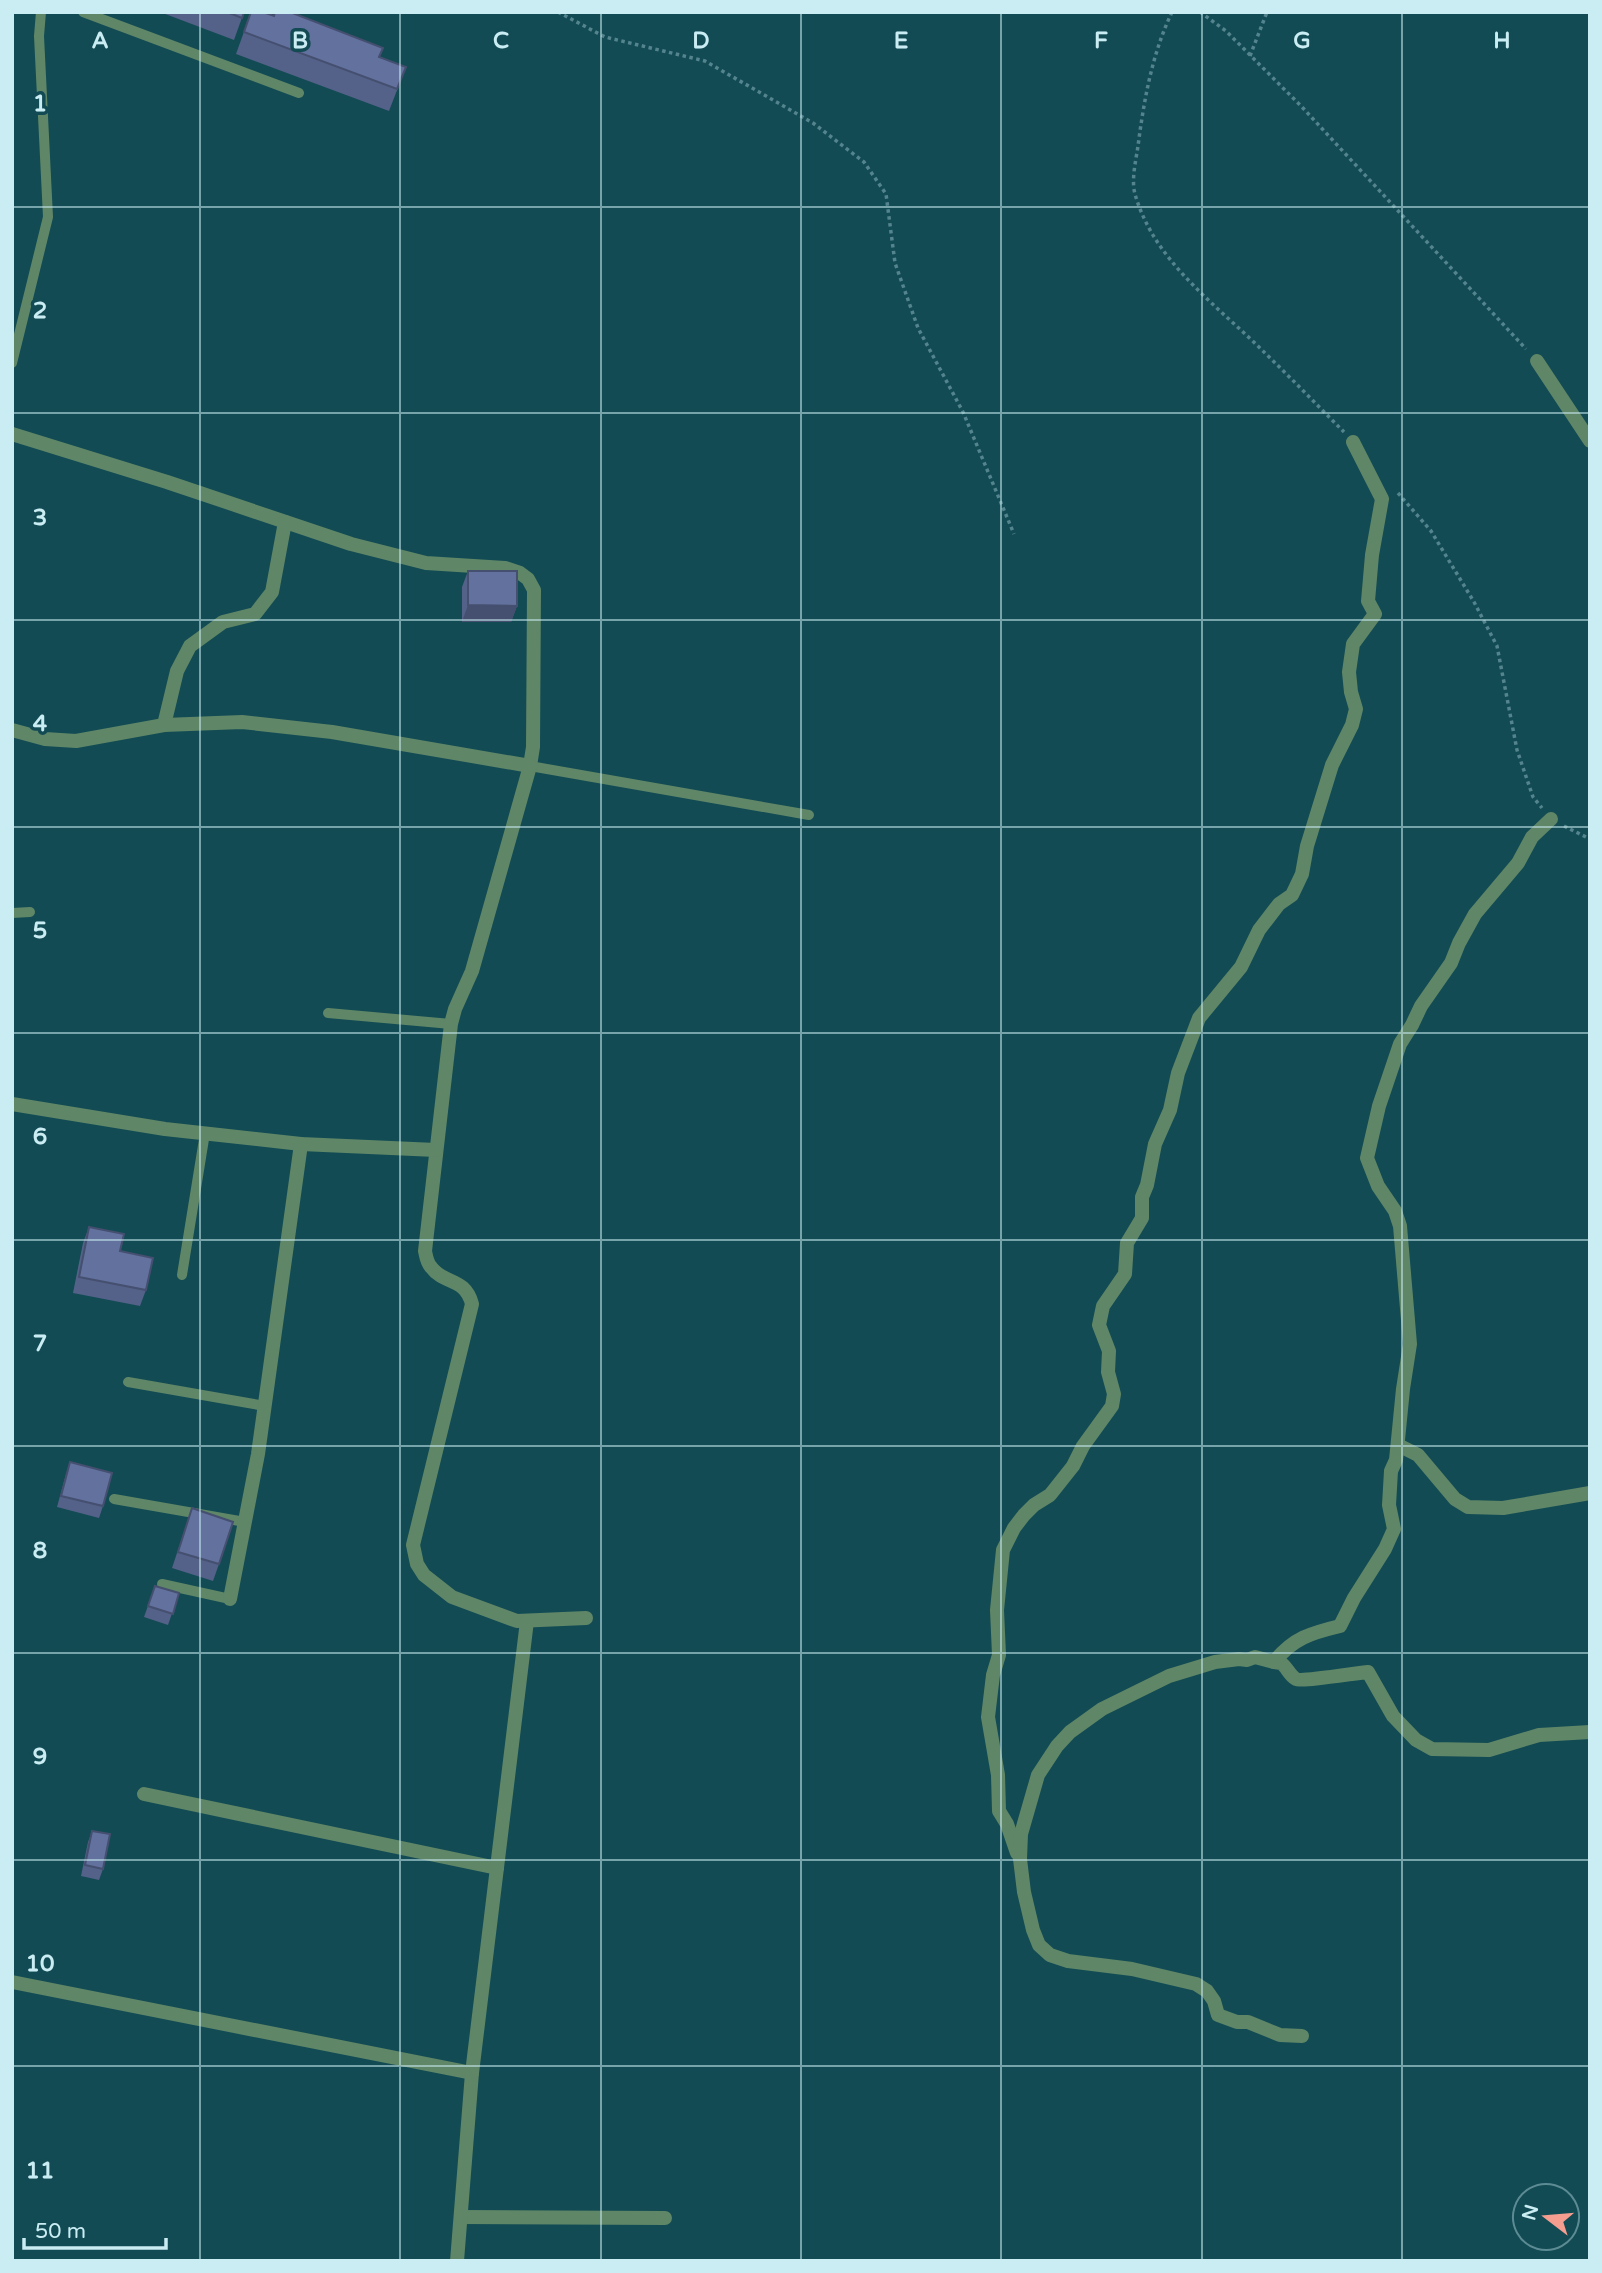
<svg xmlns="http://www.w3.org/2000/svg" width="1602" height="2273" viewBox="0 0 1602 2273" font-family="'Varela Round',sans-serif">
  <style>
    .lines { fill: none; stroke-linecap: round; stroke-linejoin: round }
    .path { stroke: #54848d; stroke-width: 3.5; stroke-dasharray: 3.5 3.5; stroke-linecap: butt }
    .lane { stroke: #5f8667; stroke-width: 10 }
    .street { stroke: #5f8667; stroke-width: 14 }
    .wall { fill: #546188 }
    .shaded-wall { fill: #454f6f }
    .building { fill: #62719e; stroke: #454f6f; stroke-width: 2 }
    .grid { fill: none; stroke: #caecf3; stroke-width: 2; stroke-opacity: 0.55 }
    .grid-label { font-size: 23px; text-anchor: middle; font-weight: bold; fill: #caecf3; stroke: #124b54; stroke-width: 7; stroke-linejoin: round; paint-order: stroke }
  </style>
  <rect width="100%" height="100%" fill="#124b54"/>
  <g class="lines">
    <g class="path">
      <path d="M558 12 605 37 705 61 813 123 864 162 886 194 895 263 918 328 963 412 1014 534"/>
      <path d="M1172 12C1152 54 1144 100 1138 146 1136 160 1131 180 1135 194 1154 262 1217 305 1265 353 1292 379 1318 406 1344 432"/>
      <path d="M1200 12 1226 31 1302 107 1526 349"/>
      <path d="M1250 56 1267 12"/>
      <path d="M1398 493 1431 531 1474 602 1497 646 1517 750 1533 797 1542 808"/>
      <path d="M1564 826 1590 839"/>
    </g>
    <g class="lane">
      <path d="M83 12 299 93"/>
      <path d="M12 363 48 217 39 36 41 12"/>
      <path d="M530 766 809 815"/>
      <path d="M12 913 30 912"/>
      <path d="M328 1013 451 1024"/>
      <path d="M182 1275 205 1133"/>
      <path d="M128 1382 265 1406"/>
      <path d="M114 1499 245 1522"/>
      <path d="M162 1584 230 1599"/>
    </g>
    <g class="street">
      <path d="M1537 361 1590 441"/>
      <path d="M12 434 167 482 351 544 426 563 505 568 520 573 528 579 534 590 533 747 530 766 472 971 455 1009 451 1024 425 1251C426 1256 427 1263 431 1267 444 1285 465 1277 472 1304L413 1545 417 1564 424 1575 452 1597 517 1621 586 1618"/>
      <path d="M164 725 177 671 190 646 223 622 255 614 272 592 285 522"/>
      <path d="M12 730 45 739 76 741 164 725 242 722 332 732 530 766"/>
      <path d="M12 1104 165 1129 301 1144 436 1150"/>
      <path d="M1398 1445 1418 1455 1455 1499 1468 1507 1503 1508 1590 1493"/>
      <path d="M230 1599 258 1454 301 1144"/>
      <path d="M1274 1662 1281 1663C1287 1667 1289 1675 1296 1679 1302 1682 1356 1673 1368 1672L1393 1716 1416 1740 1432 1749 1489 1750 1539 1735 1590 1732"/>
      <path d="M144 1794 497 1868"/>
      <path d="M1017 1853 1007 1824 999 1811 998 1775 988 1717 993 1675 999 1655 997 1610 1003 1550 1014 1528 1024 1515 1034 1505 1050 1495 1073 1466 1083 1446 1112 1406 1114 1394 1108 1372 1109 1351 1099 1325 1103 1306 1125 1274 1127 1243 1142 1218V1197L1147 1185 1155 1144 1170 1110 1178 1073 1199 1018 1241 967 1259 930 1279 904 1292 895 1302 874 1307 846 1332 765 1352 725 1356 709 1351 692 1349 672 1353 644 1375 614 1368 601 1372 555 1382 499 1353 442"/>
      <path d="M12 1982 472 2073"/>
      <path d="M1302 2036 1280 2035 1248 2022H1237L1218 2015 1214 2001 1207 1991 1196 1984 1132 1969 1068 1961 1050 1955 1039 1945 1033 1930 1024 1892 1020 1859 1021 1834 1038 1775 1057 1746 1070 1732 1102 1709 1169 1676 1215 1662 1239 1659 1247 1660 1255 1657 1274 1662C1293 1638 1311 1633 1340 1626L1354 1598 1385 1549 1394 1529 1389 1505 1391 1471 1396 1460 1403 1389 1410 1344 1400 1226 1395 1211 1378 1186 1367 1158 1379 1106 1400 1044 1412 1025 1421 1006 1451 963 1459 943 1475 914 1518 863 1532 837 1551 819"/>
      <path d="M461 2217 665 2218"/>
      <path d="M457 2261 472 2073 527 1621"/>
    </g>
  </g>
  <g class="wall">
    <path d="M160 12H244L234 40Z"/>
    <path d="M251 12 406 67 389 111 236 54Z"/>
    <path d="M468 571 517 606 511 622H462V587Z"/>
    <path d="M89 1227 120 1251 146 1290 140 1306 73 1293 83 1243Z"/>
    <path d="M70 1462 103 1506 99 1518 57 1507 66 1474Z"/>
    <path d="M192 1508 219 1564 213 1581 172 1568Z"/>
    <path d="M155 1586 179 1593 168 1625 144 1617Z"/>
    <path d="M92 1831 103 1869 99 1880 81 1876 88 1842Z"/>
  </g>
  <path class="shaded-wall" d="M468 605 517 606 511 622H462Z"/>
  <g class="building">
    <path d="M227 12H244L242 18Z"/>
    <path d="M251 12H263L274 16 275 12H290L383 48 379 57 406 67 397 89 244 32Z"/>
    <path d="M468 571H517V606L468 605Z"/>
    <path d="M89 1227 124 1234 120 1251 153 1258 146 1290 79 1277Z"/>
    <path d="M70 1462 112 1473 103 1506 61 1496Z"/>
    <path d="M192 1508 233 1522 219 1564 178 1552Z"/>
    <path d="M155 1586 179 1593 173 1614 148 1606Z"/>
    <path d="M92 1831 110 1834 103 1869 85 1865Z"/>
  </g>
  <path class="grid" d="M200 12V2261M400 12V2261M601 12V2261M801 12V2261M1001 12V2261M1202 12V2261M1402 12V2261M12 207H1590M12 413H1590M12 620H1590M12 827H1590M12 1033H1590M12 1240H1590M12 1446H1590M12 1653H1590M12 1860H1590M12 2066H1590"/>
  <g class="grid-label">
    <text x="100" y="48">A</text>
    <text x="300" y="48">B</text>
    <text x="501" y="48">C</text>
    <text x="701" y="48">D</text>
    <text x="901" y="48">E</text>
    <text x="1101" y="48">F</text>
    <text x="1302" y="48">G</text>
    <text x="1502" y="48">H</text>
    <text x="40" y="111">1</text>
    <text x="40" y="318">2</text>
    <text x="40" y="525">3</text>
    <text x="40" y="731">4</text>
    <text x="40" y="938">5</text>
    <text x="40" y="1144">6</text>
    <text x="40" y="1351">7</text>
    <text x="40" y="1558">8</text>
    <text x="40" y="1764">9</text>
    <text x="40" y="1971">10</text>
    <text x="40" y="2178">11</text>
  </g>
  <rect width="1602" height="2273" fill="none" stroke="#caecf3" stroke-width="28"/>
  <g transform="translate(1546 2217) rotate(286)"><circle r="33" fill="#124b54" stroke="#5c8b94" stroke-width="2"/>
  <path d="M0-5L12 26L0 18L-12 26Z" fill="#f59d8e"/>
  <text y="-10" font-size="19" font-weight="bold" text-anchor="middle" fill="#caecf3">N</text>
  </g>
  <path d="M24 2238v10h142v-10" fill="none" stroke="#caecf3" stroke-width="3.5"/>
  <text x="35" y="2238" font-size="21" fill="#caecf3" stroke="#124b54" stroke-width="5" paint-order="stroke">50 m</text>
</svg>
